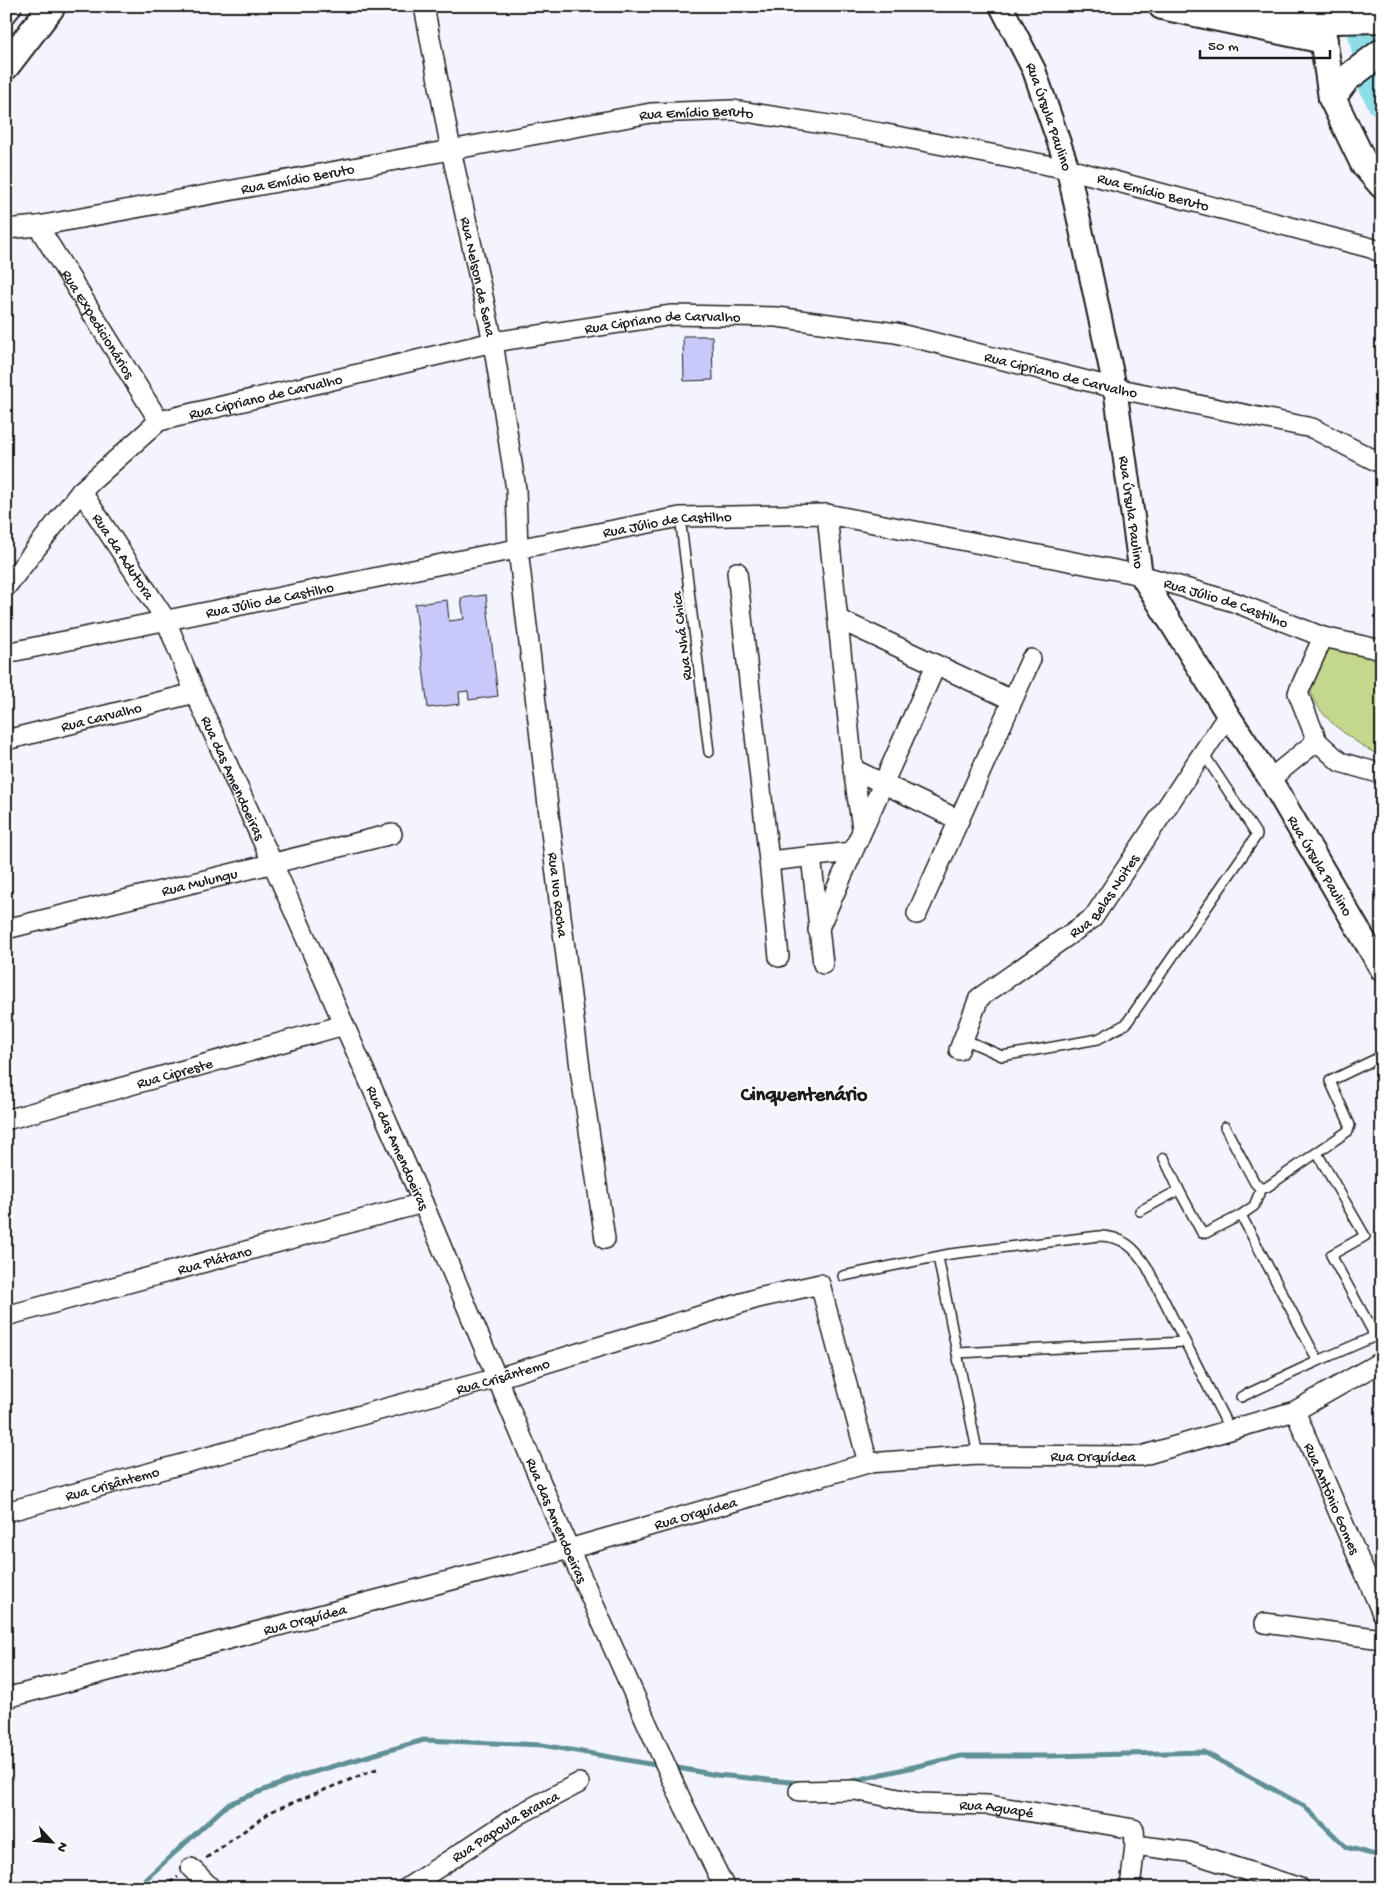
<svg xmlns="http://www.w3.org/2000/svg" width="1388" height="1894" viewBox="0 0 1388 1894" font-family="'Gochi Hand',sans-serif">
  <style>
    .green { fill: #c4d88d; stroke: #707a54 }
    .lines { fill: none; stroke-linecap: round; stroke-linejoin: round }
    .stream { stroke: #5f9096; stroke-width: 5 }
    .river { stroke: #8cdde7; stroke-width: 31 }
    .building { fill: #c9c8fb; stroke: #1c1c1c }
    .service-casing { stroke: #1c1c1c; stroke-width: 12 }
    .minor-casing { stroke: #1c1c1c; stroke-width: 22 }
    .tertiary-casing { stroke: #1c1c1c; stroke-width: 26 }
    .secondary-casing { stroke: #1c1c1c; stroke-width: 30 }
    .path { stroke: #1c1c1c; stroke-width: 3; stroke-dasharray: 5 4; stroke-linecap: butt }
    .service { stroke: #fff; stroke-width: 9 }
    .minor { stroke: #fff; stroke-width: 19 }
    .tertiary { stroke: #fff; stroke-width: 22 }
    .secondary { stroke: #fff; stroke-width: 26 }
    .labels { text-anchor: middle; stroke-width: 4; stroke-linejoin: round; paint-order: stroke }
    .street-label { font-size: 15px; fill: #1c1c1c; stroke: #fff }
    .district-label { font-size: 20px; font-weight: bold; fill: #1c1c1c; stroke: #fff }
  </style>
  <rect width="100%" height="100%" fill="#f4f4fe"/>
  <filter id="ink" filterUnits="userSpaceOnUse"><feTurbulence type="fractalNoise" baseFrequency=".02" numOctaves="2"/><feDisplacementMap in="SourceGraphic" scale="10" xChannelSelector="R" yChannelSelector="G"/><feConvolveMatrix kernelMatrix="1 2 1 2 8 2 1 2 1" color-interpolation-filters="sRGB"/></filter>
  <g filter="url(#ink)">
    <path class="green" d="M1327 647 1382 657V757C1360 746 1304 710 1311 682 1313 671 1322 658 1327 647Z"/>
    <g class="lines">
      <g class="stream">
        <path d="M672 1767 717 1775 802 1783"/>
        <path d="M848 1782 961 1756H1051L1204 1752 1304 1806 1346 1847 1382 1857"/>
        <path d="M136 1888 228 1804 303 1775 424 1740 542 1745 661 1766"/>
      </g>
      <path class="river" d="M1358 6 1374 85 1382 101"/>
    </g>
    <g class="building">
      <path d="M683 336H712L713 380 684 381Z"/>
      <path d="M486 595 498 696 469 700 468 691 459 692 460 704 428 708 415 604 447 600 449 621 464 619 461 598Z"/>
    </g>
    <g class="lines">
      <g class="service-casing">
        <g id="service">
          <path d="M680 517 709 752"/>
          <path d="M964 1039 1002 1056 1098 1039 1126 1024 1257 835 1203 753"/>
          <path d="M1225 1127 1255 1183 1261 1189 1267 1187 1348 1131 1350 1125 1330 1081 1382 1056"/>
          <path d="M1164 1158 1179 1190 1202 1233H1206L1241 1215 1318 1361 1371 1338 1373 1336 1372 1330 1331 1255 1365 1236 1317 1153"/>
          <path d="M1140 1211 1179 1190"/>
          <path d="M1241 1215 1254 1206 1261 1189"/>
          <path d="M938 1257 957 1353 1185 1342"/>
          <path d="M843 1276 950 1254 1099 1236C1123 1236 1135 1248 1147 1267L1230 1430"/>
          <path d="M957 1353 978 1455"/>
          <path d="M1241 1397 1318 1361"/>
        </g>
      </g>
      <g class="minor-casing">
        <g id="minor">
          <path id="s1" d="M424 6 451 150 493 342 516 489 518 549 559 900 581 1076 605 1239"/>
          <path id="s2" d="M38 226 159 421"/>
          <path id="s3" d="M6 229 38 226 651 113 733 110 881 133 1068 169 1371 248 1382 253"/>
          <path id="s4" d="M81 491 166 620 195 693 273 864 423 1203 569 1549 684 1806 725 1888"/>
          <path d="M827 514 853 769 862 828"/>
          <path d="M737 572 769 861"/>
          <path id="s5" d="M6 587 81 491 159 421 493 342 672 315 777 317 896 333 1115 388 1312 428 1382 464"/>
          <path d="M838 619 1012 700"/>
          <path d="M1323 637 1298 693 1317 741 1340 762 1382 774"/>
          <path id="s6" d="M6 653 491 554 680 517 827 514 1141 575 1234 602 1323 637 1382 650"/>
          <path id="s7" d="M6 740 195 693"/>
          <path d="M853 769 959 820"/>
          <path d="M1270 779 1317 741"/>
          <path d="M811 856 823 964"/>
          <path d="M917 914 1031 659"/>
          <path id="s8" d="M6 929 392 834"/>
          <path d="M818 930 936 665"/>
          <path d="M779 957 769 861 852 852"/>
          <path id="s9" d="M959 1050 979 998 1093 918 1228 715"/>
          <path id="s10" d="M6 1120 344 1025"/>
          <path id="s11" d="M6 1316 423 1203"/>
          <path id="s12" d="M1295 1411 1382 1613"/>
          <path id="s13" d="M6 1512 497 1378 758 1298 820 1284 868 1463"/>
          <path d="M1265 1623 1382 1639"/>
          <path id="s14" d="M6 1698 569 1549 868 1463 978 1455 1141 1456 1295 1411 1382 1361"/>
          <path id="s15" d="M799 1791 855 1790 918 1803 989 1805 1134 1829 1135 1845 1130 1888"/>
          <path d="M1135 1845 1189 1852 1300 1888"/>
          <path d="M191 1868 211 1888"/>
          <path id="s16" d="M407 1888 520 1814 579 1783"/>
        </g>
      </g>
      <g class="tertiary-casing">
        <g id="tertiary">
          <path id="s17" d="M1001 6 1034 70 1068 169 1115 388 1141 575 1228 715 1270 779 1382 970"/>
        </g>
      </g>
      <g class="secondary-casing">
        <g id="secondary">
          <path d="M1162 6 1324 40"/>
          <path d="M1271 6 1333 20 1382 19"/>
          <path d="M1320 6V17L1332 98 1364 164 1382 185"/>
          <path d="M6 9 8 6"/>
          <path d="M6 66 52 6"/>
          <path d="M1332 98 1346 79 1382 52"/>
        </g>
      </g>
      <g class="path">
        <path d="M206 1858 272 1811 379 1768"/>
        <path d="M162 1888 178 1877"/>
      </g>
      <use href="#service" class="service"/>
      <use href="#minor" class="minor"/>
      <use href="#tertiary" class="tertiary"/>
      <use href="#secondary" class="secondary"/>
    </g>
  </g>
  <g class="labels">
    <g class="street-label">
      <text dy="5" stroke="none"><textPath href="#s3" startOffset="701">Rua Emídio Beruto</textPath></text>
      <text dy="5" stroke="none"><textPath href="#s17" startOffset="121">Rua Úrsula Paulino</textPath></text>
      <text dy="5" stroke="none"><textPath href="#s3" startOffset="296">Rua Emídio Beruto</textPath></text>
      <text dy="5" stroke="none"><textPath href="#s3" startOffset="1166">Rua Emídio Beruto</textPath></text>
      <text dy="5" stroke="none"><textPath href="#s1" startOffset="276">Rua Nelson de Sena</textPath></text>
      <text dy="5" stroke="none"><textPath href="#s2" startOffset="115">Rua Expedicionários</textPath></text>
      <text dy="5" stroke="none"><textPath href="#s5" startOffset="741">Rua Cipriano de Carvalho</textPath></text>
      <text dy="5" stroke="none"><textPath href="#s5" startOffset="1146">Rua Cipriano de Carvalho</textPath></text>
      <text dy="5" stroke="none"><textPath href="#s5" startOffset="336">Rua Cipriano de Carvalho</textPath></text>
      <text dy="5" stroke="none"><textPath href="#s17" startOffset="526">Rua Úrsula Paulino</textPath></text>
      <text dy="5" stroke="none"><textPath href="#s6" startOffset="674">Rua Júlio de Castilho</textPath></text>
      <text dy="5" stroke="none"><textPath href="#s4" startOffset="78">Rua da Adutora</textPath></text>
      <text dy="5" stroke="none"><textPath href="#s6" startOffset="269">Rua Júlio de Castilho</textPath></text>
      <text dy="5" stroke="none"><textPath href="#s6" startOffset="1244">Rua Júlio de Castilho</textPath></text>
      <text transform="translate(681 636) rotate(-97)" y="5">Rua Nhá Chica</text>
      <text dy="5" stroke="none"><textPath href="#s7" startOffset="98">Rua Carvalho</textPath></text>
      <text dy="5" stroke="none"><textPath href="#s4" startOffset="326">Rua das Amendoeiras</textPath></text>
      <text dy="5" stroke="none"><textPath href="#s17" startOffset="931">Rua Úrsula Paulino</textPath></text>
      <text dy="5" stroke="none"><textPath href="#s8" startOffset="199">Rua Mulungu</textPath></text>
      <text dy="5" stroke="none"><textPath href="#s9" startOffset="219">Rua Belas Noites</textPath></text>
      <text dy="5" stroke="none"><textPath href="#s1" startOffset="900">Rua Ivo Rocha</textPath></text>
      <text dy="5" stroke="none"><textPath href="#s10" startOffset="175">Rua Cipreste</textPath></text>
      <text dy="5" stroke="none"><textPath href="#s4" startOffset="731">Rua das Amendoeiras</textPath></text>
      <text dy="5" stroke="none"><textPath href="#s11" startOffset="216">Rua Plátano</textPath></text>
      <text dy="5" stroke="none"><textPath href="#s13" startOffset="515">Rua Crisântemo</textPath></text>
      <text dy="5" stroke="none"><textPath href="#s14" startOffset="1119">Rua Orquídea</textPath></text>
      <text dy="5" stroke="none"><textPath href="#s13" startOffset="110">Rua Crisântemo</textPath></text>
      <text dy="5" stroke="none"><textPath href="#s12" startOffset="95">Rua Antônio Gomes</textPath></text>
      <text dy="5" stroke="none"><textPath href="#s14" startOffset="714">Rua Orquídea</textPath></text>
      <text dy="5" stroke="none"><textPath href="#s4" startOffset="1136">Rua das Amendoeiras</textPath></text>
      <text dy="5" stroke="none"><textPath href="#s14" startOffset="309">Rua Orquídea</textPath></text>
      <text dy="5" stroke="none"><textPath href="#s15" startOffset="199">Rua Aguapé</textPath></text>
      <text dy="5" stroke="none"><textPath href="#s16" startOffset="116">Rua Papoula Branca</textPath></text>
    </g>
    <g class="district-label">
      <text x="804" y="1100">Cinquentenário</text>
    </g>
  </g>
  <rect width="1388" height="1894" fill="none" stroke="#fff" stroke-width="25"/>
  <rect x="12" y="12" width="1363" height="1869" fill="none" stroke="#1c1c1c" stroke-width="2" filter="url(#ink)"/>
  <g transform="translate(52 1842) rotate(116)" stroke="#ffffff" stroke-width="4" paint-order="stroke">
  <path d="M0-4L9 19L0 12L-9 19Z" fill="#1c1c1c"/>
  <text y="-8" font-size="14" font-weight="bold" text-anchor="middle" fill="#1c1c1c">N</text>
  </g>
  <path d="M1200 50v8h130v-8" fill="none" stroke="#1c1c1c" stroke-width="2.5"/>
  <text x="1208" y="50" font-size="15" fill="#1c1c1c" stroke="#ffffff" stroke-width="4" paint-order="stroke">50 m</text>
</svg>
